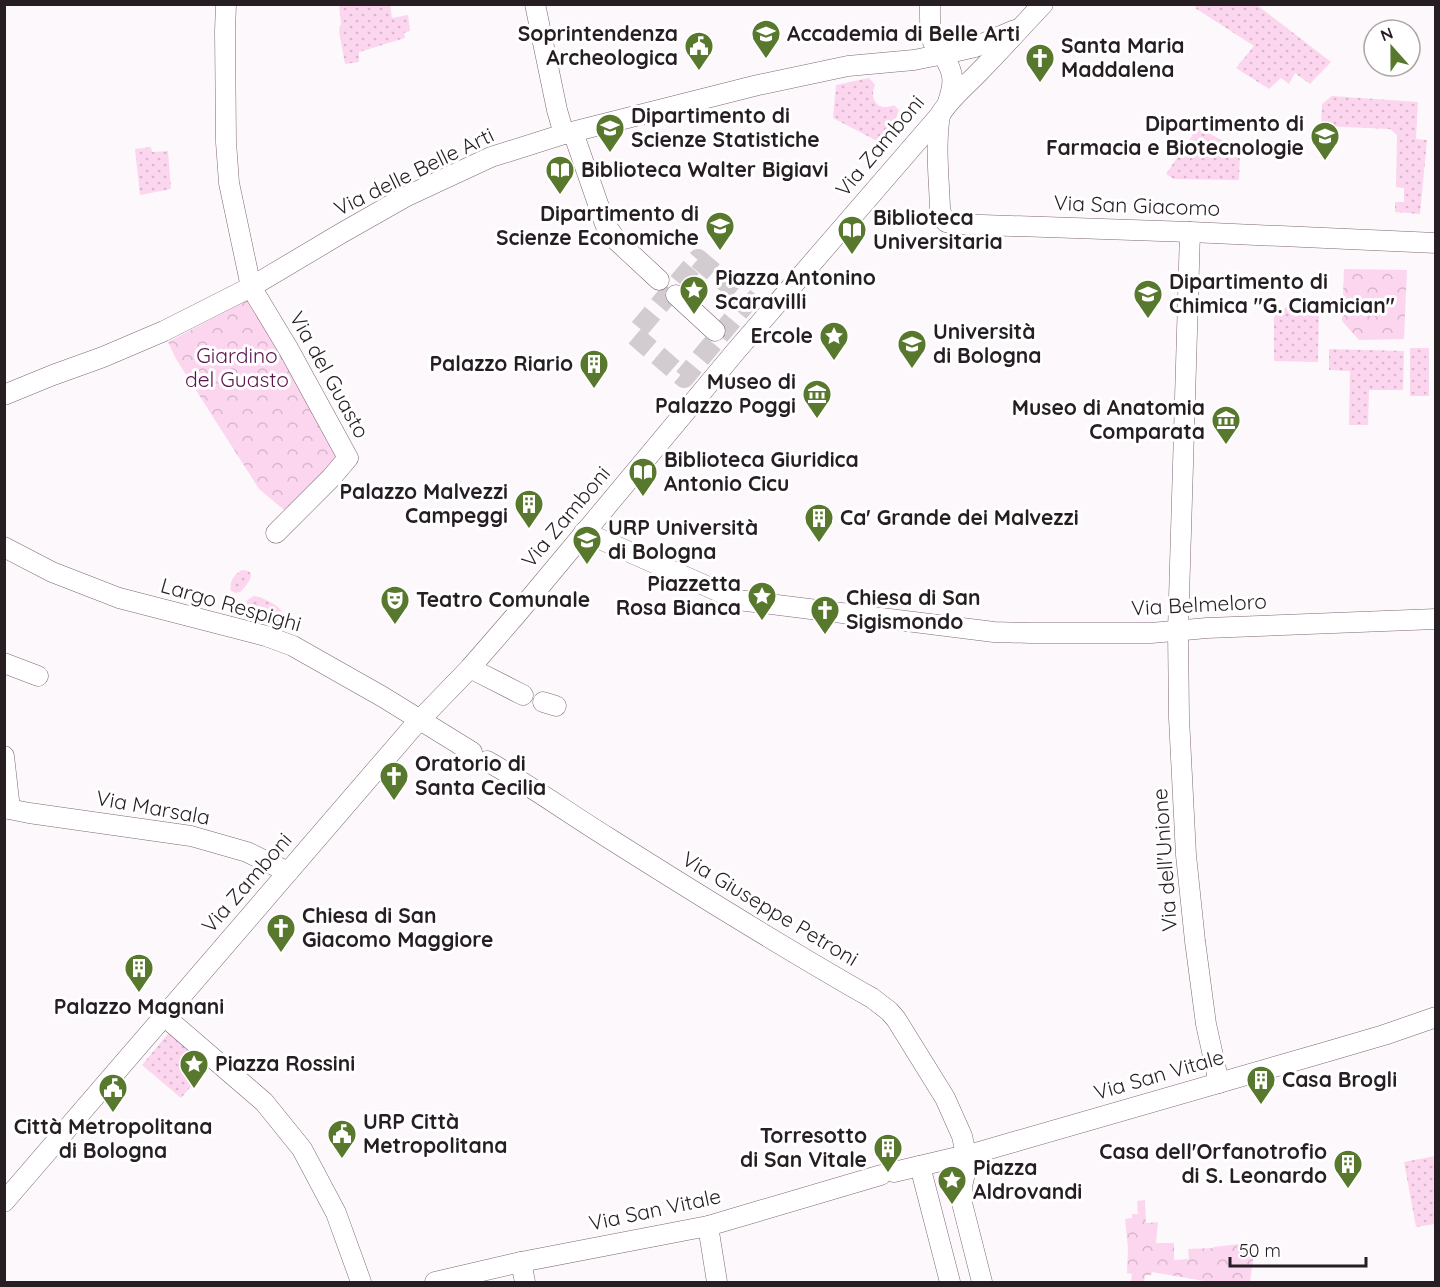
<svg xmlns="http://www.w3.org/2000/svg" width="1440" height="1287" viewBox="0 0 1440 1287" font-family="Quicksand,sans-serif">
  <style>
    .grass { fill: url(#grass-dots) }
    .park { fill: url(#park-crowns) }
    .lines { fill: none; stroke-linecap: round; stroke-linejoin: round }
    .minor-tunnel { stroke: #d2ccd0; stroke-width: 20; stroke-dasharray: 20 10; stroke-linecap: butt }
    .minor-casing { stroke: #7e6876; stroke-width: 21 }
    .minor { stroke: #fff; stroke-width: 20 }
    .labels { text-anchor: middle; stroke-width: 6; stroke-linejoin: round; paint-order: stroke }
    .poi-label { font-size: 21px; font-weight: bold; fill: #261e23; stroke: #fff; text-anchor: start }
    .street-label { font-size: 21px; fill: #261e23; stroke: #fff }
    .park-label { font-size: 21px; fill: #5d144c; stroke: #fff }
  </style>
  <defs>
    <pattern id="grass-dots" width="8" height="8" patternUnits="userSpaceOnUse" patternTransform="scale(1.5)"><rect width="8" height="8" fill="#fcd6ee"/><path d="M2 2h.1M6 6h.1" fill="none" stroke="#d8b7cc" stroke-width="1.8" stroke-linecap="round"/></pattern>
    <pattern id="park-crowns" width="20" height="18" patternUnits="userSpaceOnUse" patternTransform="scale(1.5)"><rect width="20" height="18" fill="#fcd6ee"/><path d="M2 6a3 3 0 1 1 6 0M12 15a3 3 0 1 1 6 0" fill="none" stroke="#d8b7cc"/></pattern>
  </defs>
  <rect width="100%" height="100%" fill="#fdf8fb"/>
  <g class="grass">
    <path d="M390 4 392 18 408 15 410 31 404 33 405 38 359 52V62L345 64 339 31 341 23 339 5Z"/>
    <path d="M1197 5H1257L1331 62 1310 84 1295 73 1289 84 1281 78 1269 89 1236 68 1254 46 1195 8Z"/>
    <path d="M869 78 875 85C869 100 878 112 894 105L899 110 885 145 833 118 836 85Z"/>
    <path d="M1332 96 1418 102 1416 139 1427 140 1420 214 1395 212V202H1404V188L1396 187 1397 135 1390 129 1321 126 1322 104Z"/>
    <path d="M1198 127 1232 146 1240 148 1239 180 1174 179 1166 174Z"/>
    <path d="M151 147 152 152 168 151 171 189 140 195 135 149Z"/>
    <path d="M1286 307 1319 308 1318 362 1274 361V317Z"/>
    <rect x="1410" y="348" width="19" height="48"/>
    <path d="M1329 349 1404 351 1403 390H1369L1368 425H1349L1350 371 1329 370Z"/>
    <path d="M242 570C260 570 246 587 240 592L235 593 231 590C229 581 235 574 242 570Z"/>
    <path d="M254 596C262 597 285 607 283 617 282 619 281 620 280 622 278 622 276 623 275 623 270 623 264 618 261 616 252 612 238 603 254 596Z"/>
    <path d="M171 1030 211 1063 181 1098 142 1065Z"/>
    <path d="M1435 1156V1224L1416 1227 1404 1162Z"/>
  </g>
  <g class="park">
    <path d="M1344 269 1407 270 1404 339 1359 340 1342 321Z"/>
    <path d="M252 298 341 458 291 514 283 509 259 489 176 359 168 342Z"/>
    <path d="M1145 1200 1146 1223 1158 1222 1156 1243H1174V1260L1189 1259 1188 1249 1213 1248V1247L1248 1243V1252H1254L1250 1282H1210L1152 1272 1151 1275H1145L1144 1282H1131L1132 1274 1127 1273 1128 1248 1125 1219 1132 1218V1214H1138L1137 1201Z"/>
  </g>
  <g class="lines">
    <path class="minor-tunnel" d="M698 259 748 301 684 378 634 335Z"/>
    <g class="minor-casing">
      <g id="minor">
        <path d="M226 4 225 31 226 142 229 183 251 287 289 350 348 458 331 478 276 533"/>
        <path d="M535 4 557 110 564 134"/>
        <path d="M930 4C930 16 929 31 933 42 936 48 941 52 944 57 955 74 954 84 948 102"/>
        <path d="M940 115C935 145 939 178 940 208L942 217 946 222 954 224 1190 232 1436 243"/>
        <path d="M573 132 605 224 617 241 659 280"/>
        <path d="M1190 232 1178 631 1179 718 1186 855 1195 941 1206 1024 1219 1083"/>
        <path d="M676 295 715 331"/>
        <path d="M4 395 53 375 103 357 164 331 251 287 340 234 405 197 491 157 564 134 758 85 848 66 914 60 949 53 975 47 1015 30"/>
        <path d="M584 532 738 600 994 632 1030 633H1151L1207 628 1436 619"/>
        <path d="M4 547 52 572 119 598 266 636 293 646 383 697 472 752"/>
        <path d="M4 663 38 676"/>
        <path d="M470 668 523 695"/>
        <path d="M543 702 556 706"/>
        <path d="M4 756 10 809"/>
        <path d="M487 761C528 784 567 812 607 837 694 892 782 947 872 998L889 1011 896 1019 945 1098 962 1136 966 1154 967 1165 962 1186V1203L982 1282"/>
        <path d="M4 808 29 813 191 836 247 852 288 872"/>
        <path d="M164 1016 264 1102 302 1149 336 1213 361 1282"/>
        <path d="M920 1166 950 1282"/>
        <path d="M894 1172 979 1152 1326 1052 1384 1035 1436 1017"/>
        <path d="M4 1202 413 727 470 668 516 615 736 351 940 115C949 99 968 84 981 70 1002 49 1022 26 1043 4"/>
        <path d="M708 1226 717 1282"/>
        <path d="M521 1262 525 1282"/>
        <path d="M435 1282 521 1262 708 1226 881 1175"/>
      </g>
    </g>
    <use href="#minor" class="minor"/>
  </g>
  <defs>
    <g id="university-pin" transform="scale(1.5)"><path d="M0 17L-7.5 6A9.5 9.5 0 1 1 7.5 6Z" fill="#58782e" stroke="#fff"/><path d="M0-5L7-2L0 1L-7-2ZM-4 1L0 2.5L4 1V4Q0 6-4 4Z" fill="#fff"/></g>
    <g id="civic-pin" transform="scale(1.5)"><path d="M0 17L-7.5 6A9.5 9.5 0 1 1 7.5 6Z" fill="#58782e" stroke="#fff"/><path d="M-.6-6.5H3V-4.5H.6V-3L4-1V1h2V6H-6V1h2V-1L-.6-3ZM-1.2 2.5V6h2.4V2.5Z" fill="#fff"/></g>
    <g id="church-pin" transform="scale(1.5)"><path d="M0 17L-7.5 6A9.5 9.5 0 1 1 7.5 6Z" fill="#58782e" stroke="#fff"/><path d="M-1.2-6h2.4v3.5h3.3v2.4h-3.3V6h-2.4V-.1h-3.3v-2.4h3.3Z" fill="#fff"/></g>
    <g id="library-pin" transform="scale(1.5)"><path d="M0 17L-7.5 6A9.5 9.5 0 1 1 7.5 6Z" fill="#58782e" stroke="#fff"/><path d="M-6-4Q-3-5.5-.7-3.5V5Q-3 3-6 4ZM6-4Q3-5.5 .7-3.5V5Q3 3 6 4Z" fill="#fff"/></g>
    <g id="sight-pin" transform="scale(1.5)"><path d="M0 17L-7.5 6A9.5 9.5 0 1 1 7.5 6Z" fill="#58782e" stroke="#fff"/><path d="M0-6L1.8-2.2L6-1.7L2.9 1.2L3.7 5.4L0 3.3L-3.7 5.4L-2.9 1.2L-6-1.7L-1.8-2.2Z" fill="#fff"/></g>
    <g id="building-pin" transform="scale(1.5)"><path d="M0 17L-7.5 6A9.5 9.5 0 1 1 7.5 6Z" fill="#58782e" stroke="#fff"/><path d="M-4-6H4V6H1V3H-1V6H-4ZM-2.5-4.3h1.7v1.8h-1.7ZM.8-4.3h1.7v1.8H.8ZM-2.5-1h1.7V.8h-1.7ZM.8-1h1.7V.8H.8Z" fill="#fff"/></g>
    <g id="museum-pin" transform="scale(1.5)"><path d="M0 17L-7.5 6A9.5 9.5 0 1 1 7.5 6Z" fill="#58782e" stroke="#fff"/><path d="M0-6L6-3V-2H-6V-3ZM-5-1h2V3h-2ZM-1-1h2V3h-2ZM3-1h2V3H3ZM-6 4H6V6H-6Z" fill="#fff"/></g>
    <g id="theatre-pin" transform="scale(1.5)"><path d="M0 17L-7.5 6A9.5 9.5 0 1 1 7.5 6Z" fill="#58782e" stroke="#fff"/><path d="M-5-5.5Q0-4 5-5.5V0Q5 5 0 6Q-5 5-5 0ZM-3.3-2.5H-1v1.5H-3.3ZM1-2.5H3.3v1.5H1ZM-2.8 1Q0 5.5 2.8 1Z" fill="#fff"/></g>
  </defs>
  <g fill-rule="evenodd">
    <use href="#university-pin" x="766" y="34"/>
    <use href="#civic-pin" x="699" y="46"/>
    <use href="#church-pin" x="1040" y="58"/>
    <use href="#university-pin" x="610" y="128"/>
    <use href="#university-pin" x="1325" y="136"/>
    <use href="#library-pin" x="560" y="170"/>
    <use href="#university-pin" x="720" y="226"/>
    <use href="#library-pin" x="852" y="230"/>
    <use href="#sight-pin" x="694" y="290"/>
    <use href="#university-pin" x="1148" y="294"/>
    <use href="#sight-pin" x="834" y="336"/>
    <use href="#university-pin" x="912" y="344"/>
    <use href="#building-pin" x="594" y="364"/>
    <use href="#museum-pin" x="817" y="394"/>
    <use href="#museum-pin" x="1226" y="420"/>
    <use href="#library-pin" x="643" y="472"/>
    <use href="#building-pin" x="529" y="504"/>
    <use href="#building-pin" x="819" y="518"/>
    <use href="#university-pin" x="587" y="540"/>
    <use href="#sight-pin" x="762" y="596"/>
    <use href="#theatre-pin" x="395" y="600"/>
    <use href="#church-pin" x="825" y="610"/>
    <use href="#church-pin" x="394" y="776"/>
    <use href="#church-pin" x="281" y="928"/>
    <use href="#building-pin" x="139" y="968"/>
    <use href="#sight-pin" x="194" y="1064"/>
    <use href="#building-pin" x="1261" y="1080"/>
    <use href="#civic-pin" x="113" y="1088"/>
    <use href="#civic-pin" x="342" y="1134"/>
    <use href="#building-pin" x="888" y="1148"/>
    <use href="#building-pin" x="1348" y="1164"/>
    <use href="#sight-pin" x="952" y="1180"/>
  </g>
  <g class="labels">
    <g class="poi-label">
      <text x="678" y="41" text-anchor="end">Soprintendenza<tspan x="678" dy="24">Archeologica</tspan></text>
      <text x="787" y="41">Accademia di Belle Arti</text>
      <text x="1061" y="53">Santa Maria<tspan x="1061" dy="24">Maddalena</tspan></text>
      <text x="631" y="123">Dipartimento di<tspan x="631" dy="24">Scienze Statistiche</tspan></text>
      <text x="1304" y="131" text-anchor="end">Dipartimento di<tspan x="1304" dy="24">Farmacia e Biotecnologie</tspan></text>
      <text x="581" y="177">Biblioteca Walter Bigiavi</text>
      <text x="699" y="221" text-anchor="end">Dipartimento di<tspan x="699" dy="24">Scienze Economiche</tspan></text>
      <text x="873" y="225">Biblioteca<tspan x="873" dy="24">Universitaria</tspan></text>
      <text x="715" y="285">Piazza Antonino<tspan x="715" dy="24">Scaravilli</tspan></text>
      <text x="1169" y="289">Dipartimento di<tspan x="1169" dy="24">Chimica "G. Ciamician"</tspan></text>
      <text x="933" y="339">Università<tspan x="933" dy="24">di Bologna</tspan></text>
      <text x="813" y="343" text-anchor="end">Ercole</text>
      <text x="573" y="371" text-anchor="end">Palazzo Riario</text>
      <text x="796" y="389" text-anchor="end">Museo di<tspan x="796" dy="24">Palazzo Poggi</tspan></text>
      <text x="1205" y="415" text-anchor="end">Museo di Anatomia<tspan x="1205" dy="24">Comparata</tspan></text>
      <text x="664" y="467">Biblioteca Giuridica<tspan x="664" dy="24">Antonio Cicu</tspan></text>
      <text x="508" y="499" text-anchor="end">Palazzo Malvezzi<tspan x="508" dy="24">Campeggi</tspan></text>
      <text x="840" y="525">Ca' Grande dei Malvezzi</text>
      <text x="608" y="535">URP Università<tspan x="608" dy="24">di Bologna</tspan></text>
      <text x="741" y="591" text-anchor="end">Piazzetta<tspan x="741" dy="24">Rosa Bianca</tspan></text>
      <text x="846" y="605">Chiesa di San<tspan x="846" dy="24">Sigismondo</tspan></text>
      <text x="416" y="607">Teatro Comunale</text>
      <text x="415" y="771">Oratorio di<tspan x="415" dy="24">Santa Cecilia</tspan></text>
      <text x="302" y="923">Chiesa di San<tspan x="302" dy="24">Giacomo Maggiore</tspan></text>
      <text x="139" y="1014" text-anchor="middle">Palazzo Magnani</text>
      <text x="215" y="1071">Piazza Rossini</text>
      <text x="1282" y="1087">Casa Brogli</text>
      <text x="363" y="1129">URP Città<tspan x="363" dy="24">Metropolitana</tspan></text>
      <text x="113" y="1134" text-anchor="middle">Città Metropolitana<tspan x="113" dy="24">di Bologna</tspan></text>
      <text x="867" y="1143" text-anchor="end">Torresotto<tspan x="867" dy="24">di San Vitale</tspan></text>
      <text x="1327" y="1159" text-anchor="end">Casa dell'Orfanotrofio<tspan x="1327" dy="24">di S. Leonardo</tspan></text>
      <text x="973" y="1175">Piazza<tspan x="973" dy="24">Aldrovandi</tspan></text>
    </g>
    <g class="street-label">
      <text transform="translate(880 146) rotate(-50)" y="7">Via Zamboni</text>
      <text transform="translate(414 172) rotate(-26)" y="7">Via delle Belle Arti</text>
      <text transform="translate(1137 206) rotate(2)" y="7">Via San Giacomo</text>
      <text transform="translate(329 375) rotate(61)" y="7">Via del Guasto</text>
      <text transform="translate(566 517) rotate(-50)" y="7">Via Zamboni</text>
      <text transform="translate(231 605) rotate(16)" y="7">Largo Respighi</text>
      <text transform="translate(1199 605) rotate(-3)" y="7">Via Belmeloro</text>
      <text transform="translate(153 808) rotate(10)" y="7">Via Marsala</text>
      <text transform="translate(1165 860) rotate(-94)" y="7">Via dell'Unione</text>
      <text transform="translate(247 883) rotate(-49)" y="7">Via Zamboni</text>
      <text transform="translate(770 909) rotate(31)" y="7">Via Giuseppe Petroni</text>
      <text transform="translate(1159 1075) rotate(-16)" y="7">Via San Vitale</text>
      <text transform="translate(655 1210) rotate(-12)" y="7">Via San Vitale</text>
    </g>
    <g class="park-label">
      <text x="237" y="363">Giardino<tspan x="237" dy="24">del Guasto</tspan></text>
    </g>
  </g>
  <rect width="1440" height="1287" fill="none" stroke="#261e23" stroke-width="12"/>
  <g transform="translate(1392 48) rotate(339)"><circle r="28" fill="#ffffff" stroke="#a8a5a7" stroke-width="1.5"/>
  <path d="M0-4.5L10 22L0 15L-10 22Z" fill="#58782e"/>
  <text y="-9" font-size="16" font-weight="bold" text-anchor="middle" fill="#261e23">N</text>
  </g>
  <path d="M1230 1257v9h136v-9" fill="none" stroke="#261e23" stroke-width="3"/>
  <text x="1239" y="1257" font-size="18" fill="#261e23" stroke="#ffffff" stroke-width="4.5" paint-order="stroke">50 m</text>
</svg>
